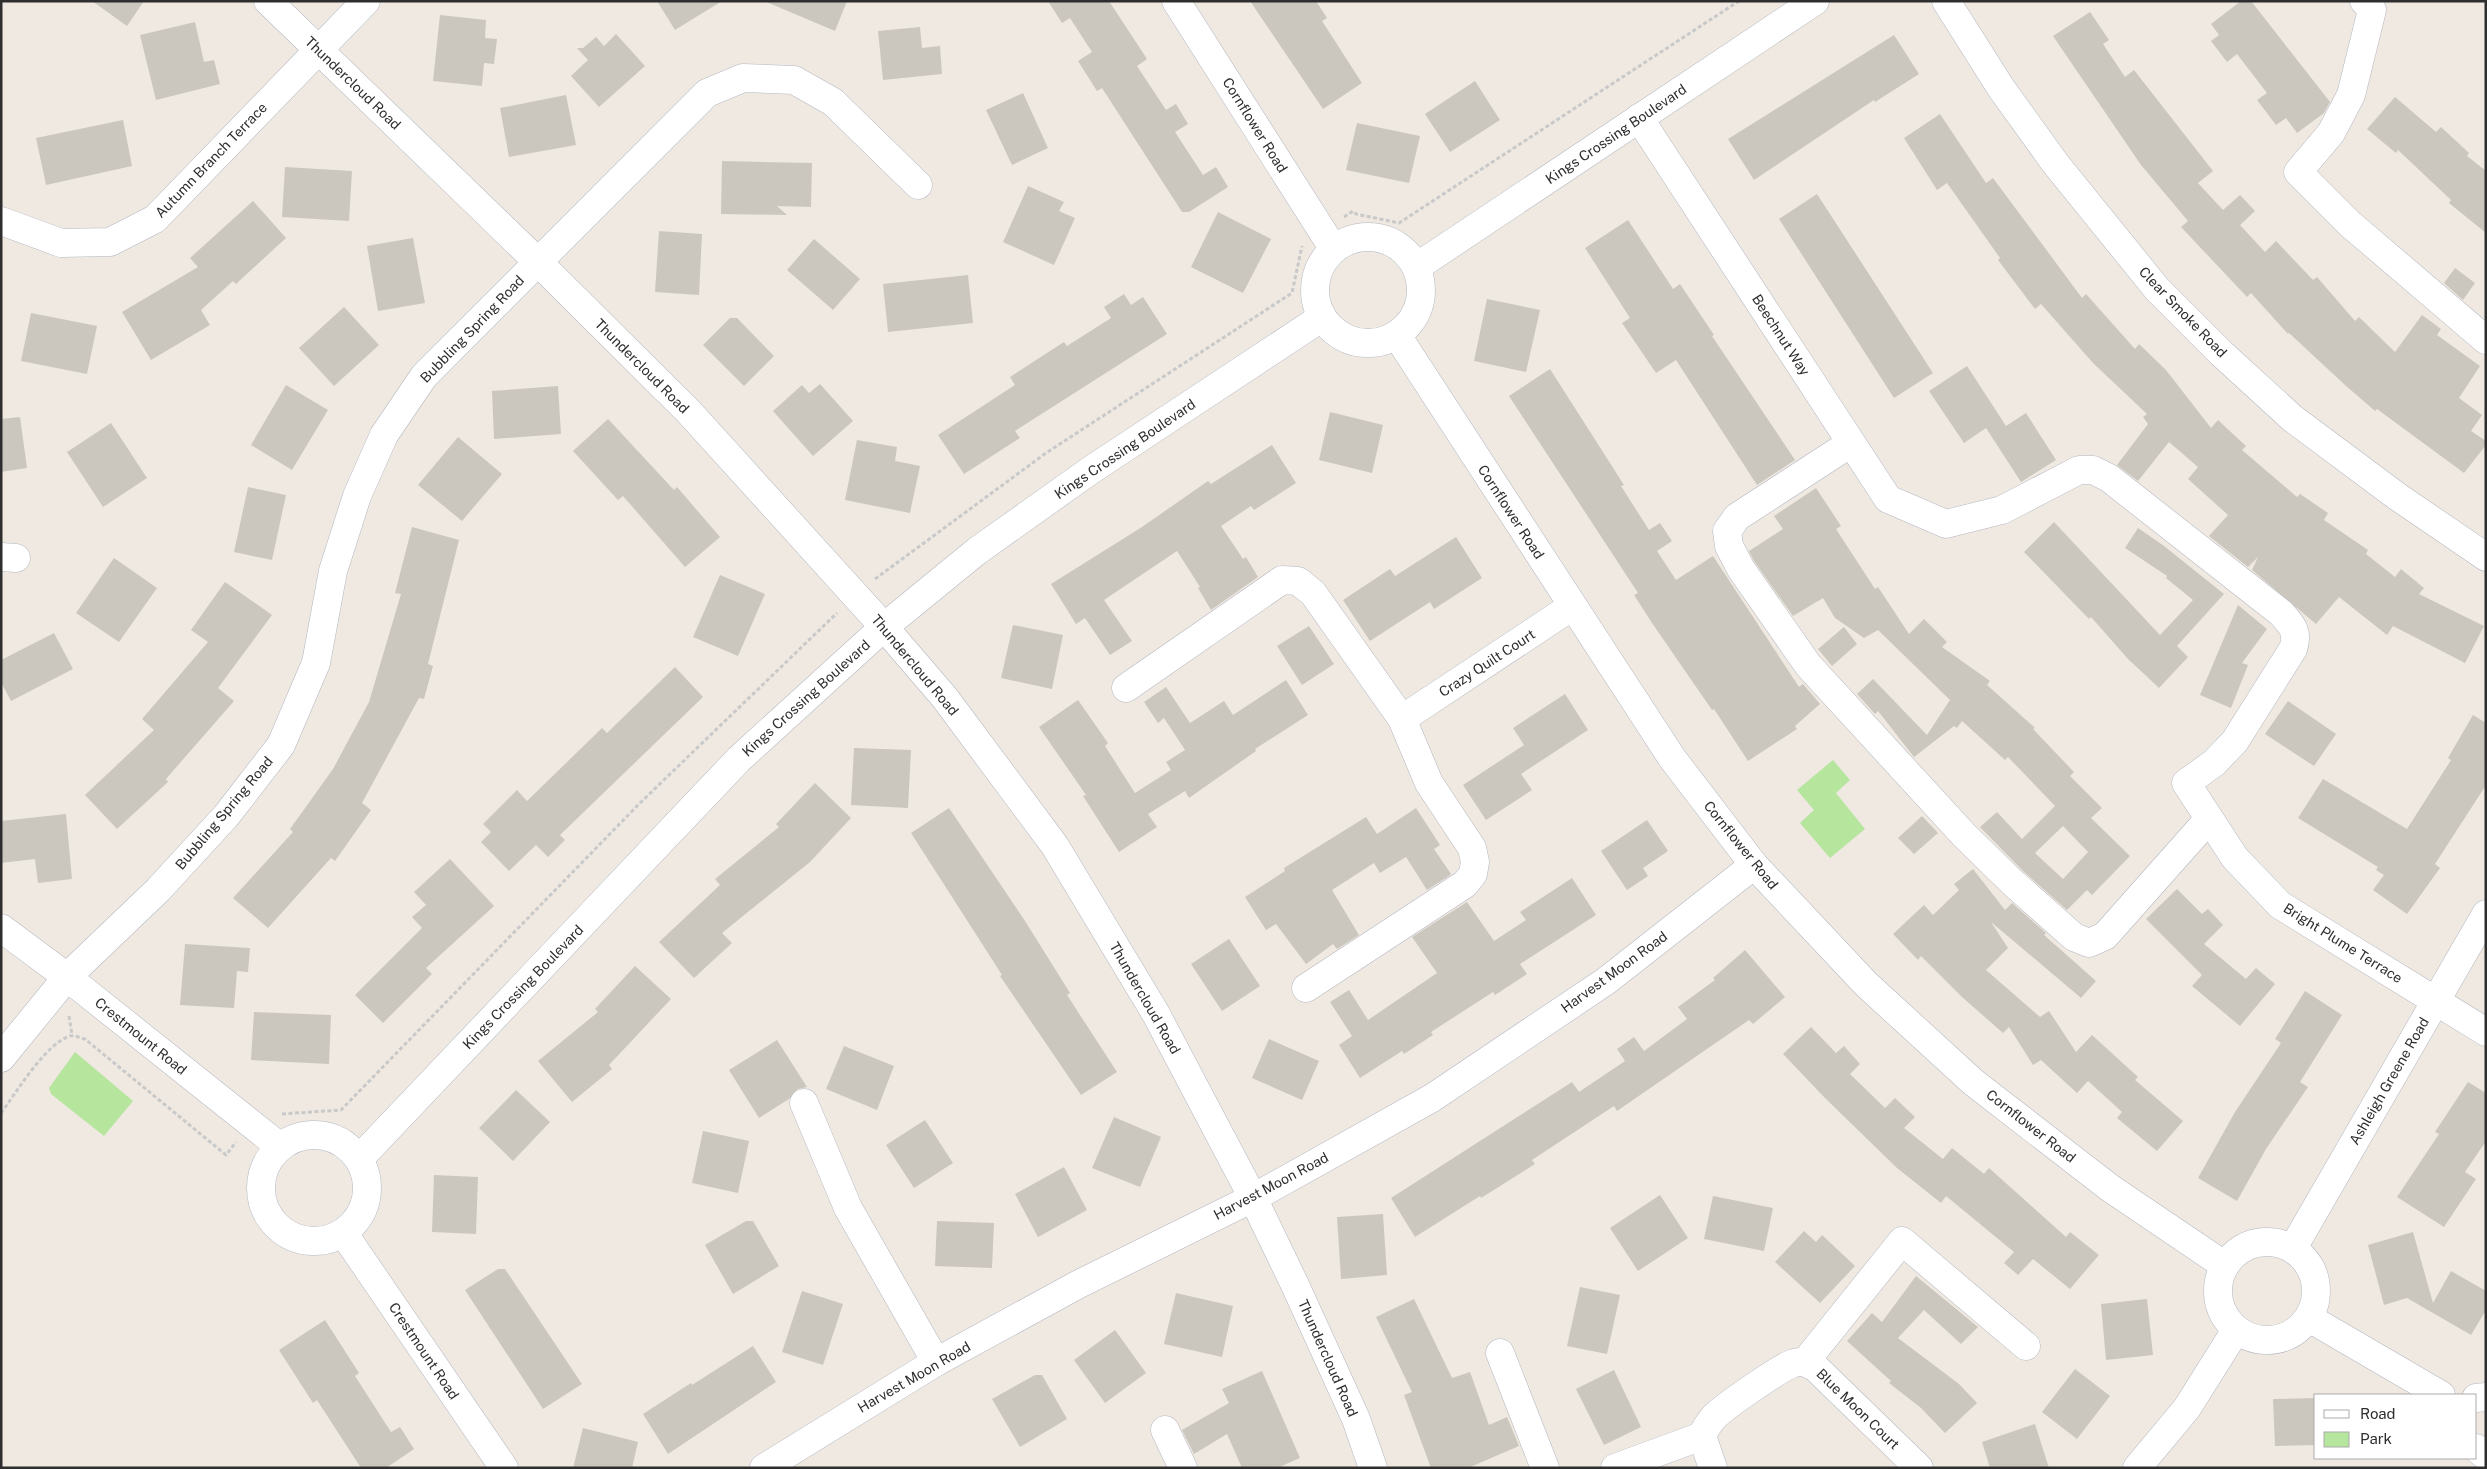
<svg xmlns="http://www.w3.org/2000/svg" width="2487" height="1469" viewBox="0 0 2487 1469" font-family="'Public Sans',sans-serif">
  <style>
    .green { fill: #b6e59e }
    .building { fill: #cbc7bf; fill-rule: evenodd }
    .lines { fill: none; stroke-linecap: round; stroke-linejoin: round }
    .minor-casing { stroke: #b4b7c1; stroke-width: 29 }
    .path { stroke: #c9c9c9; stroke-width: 3; stroke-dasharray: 4 2.5; stroke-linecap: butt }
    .minor { stroke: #fff; stroke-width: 28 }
    .labels { text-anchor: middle; stroke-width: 5; stroke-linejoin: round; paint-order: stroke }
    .street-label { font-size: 14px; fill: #2e2e2e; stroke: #fff }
  </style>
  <rect width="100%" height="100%" fill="#efe9e1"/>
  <g class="green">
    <path d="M1833 760 1850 780 1836 793 1865 829 1830 858 1800 823 1814 810 1797 790Z"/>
    <path d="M75 1052 133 1101 104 1136 51 1094 49 1088Z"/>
  </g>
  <g class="building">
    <path d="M92 1H144L127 26Z"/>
    <path d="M657 1H722L675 30Z"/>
    <path d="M764 1H847L835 31Z"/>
    <path d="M1048 1H1109L1147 59 1137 66 1166 110 1176 104 1188 124 1175 132 1203 175 1216 167 1228 187 1189 212H1182L1102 88 1097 91 1078 61 1092 52 1070 18 1062 23Z"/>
    <path d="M1250 1H1316L1327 18 1322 21 1362 83 1323 109Z"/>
    <path d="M2241 1H2251L2330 102 2324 113 2297 133 2286 118 2276 125 2257 100 2267 93 2237 54 2227 62 2211 41 2219 35 2211 24Z"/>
    <path d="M2090 12 2109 40 2103 44 2125 77 2134 70 2213 171 2198 183 2223 210 2240 195 2255 211 2240 225 2265 252 2276 241 2313 280 2317 277 2355 321 2359 317 2395 352 2422 315 2441 329 2437 335 2480 366 2459 398 2482 415 2471 431 2486 441V445L2464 473 2377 409 2375 411 2345 385 2289 333 2288 334 2251 293 2247 297 2181 227 2188 221 2141 165 2053 36Z"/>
    <path d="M440 15 486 20 485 38 497 39 494 64 484 63 482 86 433 81Z"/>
    <path d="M195 22 204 62 214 60 220 84 156 100 140 35Z"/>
    <path d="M920 27 922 48 940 46 942 74 883 80 878 31Z"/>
    <path d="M616 34 645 66 599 107 571 76 588 60 577 48H583L596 37 604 46Z"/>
    <path d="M1894 35 1919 74 1875 102 1874 100 1754 180 1728 139Z"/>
    <path d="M1475 81 1500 120 1450 152 1425 114Z"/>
    <path d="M1023 93 1048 148 1012 165 986 110Z"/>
    <path d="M566 95 576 145 509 157 500 108Z"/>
    <path d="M2395 97 2436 132 2441 127 2469 153 2467 156 2486 171V233L2449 203 2451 200 2398 150 2396 153 2367 129Z"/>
    <path d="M1940 114 1986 183 1993 178 2082 298 2086 294 2135 349 2139 344 2166 370 2211 428 2218 420 2246 446 2242 450 2297 497 2300 494 2328 513 2324 520 2368 550 2366 554 2395 577 2401 569 2424 588 2419 594 2484 626 2465 663 2393 626 2387 635 2339 597 2316 624 2252 570 2258 557 2248 567 2209 536 2228 515 2188 479 2198 467 2169 442 2138 481 2117 465 2148 424 2143 417 2147 414 2093 363 2041 304 2035 309 1998 260 2000 258 1947 183 1937 190 1904 138Z"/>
    <path d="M123 120 132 166 46 185 36 138Z"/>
    <path d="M1357 123 1420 136 1409 183 1346 170Z"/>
    <path d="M722 161 812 163 811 207 777 206 787 215 721 214Z"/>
    <path d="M285 167 352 171 349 221 282 217Z"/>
    <path d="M1028 186 1064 202 1059 211 1075 218 1054 265 1003 242Z"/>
    <path d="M1817 194 1933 373 1894 398 1779 219Z"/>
    <path d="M253 201 286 238 236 284 233 281 201 310 210 325 151 360 122 312 198 267 190 258Z"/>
    <path d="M1218 212 1271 239 1243 293 1191 267Z"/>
    <path d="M1628 220 1673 289 1680 284 1714 335 1712 336 1795 460 1757 485 1676 360 1656 373 1622 323 1630 318 1585 248Z"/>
    <path d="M659 231 702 234 699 295 655 292Z"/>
    <path d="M413 238 425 303 378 311 367 246Z"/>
    <path d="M814 239 860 279 833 310 787 270Z"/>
    <path d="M2455 268 2475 283 2463 300 2444 283Z"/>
    <path d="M968 275 973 323 888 332 883 284Z"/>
    <path d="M1124 294 1131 305 1143 297 1167 334 1015 431 1020 438 964 474 938 435 1015 385 1010 377 1064 342 1067 346 1111 318 1104 307Z"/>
    <path d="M1487 299 1540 310 1526 372 1474 361Z"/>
    <path d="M344 307 379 345 334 386 299 348Z"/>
    <path d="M31 313 97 326 87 374 21 361Z"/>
    <path d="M730 318H737L774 356 744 386 703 345Z"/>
    <path d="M1967 366 2006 426 2026 413 2056 460 2021 482 1986 428 1964 443 1929 391Z"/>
    <path d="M1550 369 1624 485 1621 486 1649 530 1660 523 1672 541 1657 551 1676 580 1713 556 1799 687 1803 684 1820 704 1795 726 1797 729 1748 761 1714 709 1712 710 1652 623 1634 595 1638 593 1509 396Z"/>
    <path d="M820 384 853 421 813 456 773 411 802 385 809 393Z"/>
    <path d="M286 385 328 410 292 470 251 445Z"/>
    <path d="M558 386 561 434 494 439 492 391Z"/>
    <path d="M1330 412 1383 425 1372 473 1319 460Z"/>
    <path d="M20 417 27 468 1 472V419Z"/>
    <path d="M608 419 674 490 677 487 720 537 685 567 623 496 618 500 573 451Z"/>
    <path d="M111 423 147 478 103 507 67 452Z"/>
    <path d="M458 437 502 474 462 521 418 485Z"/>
    <path d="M857 440 897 447 895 461 920 466 910 513 845 500Z"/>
    <path d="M1272 445 1296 483 1254 510 1251 506 1221 526 1243 559 1246 557 1258 577 1211 610 1198 588 1200 587 1177 551 1104 600 1132 641 1110 655 1085 618 1076 624 1051 584 1142 527 1208 481 1211 484Z"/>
    <path d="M248 487 286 495 272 560 234 552Z"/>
    <path d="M1816 488 1841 526 1836 529 1875 589 1878 587 1909 634 1924 619 1947 642 1942 647 1990 681 1987 685 2035 728 2033 729 2074 772 2070 776 2102 808 2091 818 2130 856 2092 895 2087 890 2067 910 2023 871 1980 827 1997 812 2022 839 2055 806 2008 757 2005 760 1962 721 1957 728 1954 726 1914 757 1878 711 1875 714 1857 694 1873 679 1927 735 1950 700 1878 630 1864 638 1835 618 1823 598 1793 616 1754 561 1749 551 1783 529 1774 516ZM2063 826 2088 852 2063 879 2035 853Z"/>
    <path d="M2054 522 2160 635 2193 600 2166 578 2167 576 2125 548 2138 528 2164 546 2224 594 2177 646 2188 657 2159 688 2128 659 2091 617 2089 619 2024 552Z"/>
    <path d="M412 527 459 540 428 664 433 666 424 699 419 698 362 803 371 810 335 861 331 858 268 928 233 898 293 832 290 829 333 769 369 702 401 594 395 593Z"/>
    <path d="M1456 537 1482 578 1434 609 1430 602 1370 641 1343 600 1390 569 1395 576Z"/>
    <path d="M114 558 157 588 119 642 76 613Z"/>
    <path d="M720 575 765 594 738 656 693 637Z"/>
    <path d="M225 582 272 615 218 688 234 701 166 779 168 782 117 829 85 795 154 730 142 719 208 642 191 630Z"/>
    <path d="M2238 605 2267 629 2242 663 2248 665 2231 708 2200 695Z"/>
    <path d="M1013 625 1063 635 1052 689 1001 678Z"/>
    <path d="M1309 626 1334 664 1302 685 1277 646Z"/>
    <path d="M1844 627 1857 644 1832 666 1818 649Z"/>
    <path d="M54 633 73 669 11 701 1 682V660Z"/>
    <path d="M675 667 703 697 560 835 565 840 548 857 536 845 509 871 481 842 491 832 483 824 517 790 527 801 602 728 607 733Z"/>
    <path d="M1286 680 1308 715 1255 749 1256 751 1189 798 1185 791 1148 814 1157 827 1119 852 1083 796 1086 795 1039 727 1078 700 1108 743 1105 746 1135 793 1171 770 1166 762 1185 750 1164 718 1158 723 1144 702 1166 687 1190 723 1224 701 1233 715Z"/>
    <path d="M1565 694 1588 730 1521 774 1532 790 1486 820 1463 785 1524 745 1513 728Z"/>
    <path d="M2288 701 2336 734 2314 766 2265 734Z"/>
    <path d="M2473 715 2486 723V785L2435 864 2440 868 2407 914 2373 890 2384 875 2376 870 2378 867 2298 818 2323 779 2407 829 2451 760 2448 758Z"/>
    <path d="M854 748 911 750 908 808 851 805Z"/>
    <path d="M815 783 851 818 810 862 722 933 732 943 694 978 659 942 720 885 715 879 779 827 776 824Z"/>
    <path d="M949 808 1025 921 1070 993 1067 995 1117 1072 1081 1095 1000 976 1002 975 911 833Z"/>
    <path d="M1416 808 1440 845 1434 849 1451 874 1449 876 1427 890 1406 857 1380 873 1374 863 1332 890 1359 935 1337 949 1333 944 1306 964 1276 924 1266 930 1245 897 1285 871 1284 868 1366 817 1377 834Z"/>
    <path d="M66 814 72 879 38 883 35 859 1 863V821Z"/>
    <path d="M1922 816 1938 833 1914 854 1898 838Z"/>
    <path d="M1647 820 1668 851 1643 868 1648 876 1627 890 1601 851Z"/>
    <path d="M450 859 494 906 426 968 432 974 383 1023 355 995 422 928 412 917 426 905 414 892Z"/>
    <path d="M1973 869 2005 910 2012 903 2046 933 2044 935 2096 981 2081 998 1991 922 2008 948 1986 970 2040 1017 2049 1011 2076 1052 2092 1035 2138 1077 2135 1080 2183 1121 2157 1151 2117 1118 2122 1112 2088 1081 2077 1093 2041 1060 2033 1065 2009 1027 2003 1033 1962 997 1921 956 1918 960 1893 934 1924 905 1933 915 1959 890 1954 884Z"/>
    <path d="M1572 878 1596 915 1520 964 1527 974 1495 995 1493 992 1431 1032 1433 1035 1404 1054 1402 1051 1360 1078 1339 1045 1352 1036 1330 1002 1349 990 1368 1020 1437 973 1412 937 1467 902 1494 941 1526 920 1520 912Z"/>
    <path d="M2177 889 2202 914 2208 909 2223 925 2204 944 2246 979 2256 968 2275 984 2240 1026 2192 986 2202 975 2146 919Z"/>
    <path d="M1229 939 1260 986 1222 1011 1191 964Z"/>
    <path d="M185 944 250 948 248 972 237 971 234 1008 180 1005Z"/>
    <path d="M1745 950 1785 997 1753 1024 1749 1020 1617 1111 1614 1106 1532 1160 1535 1164 1481 1198 1480 1196 1415 1237 1391 1198 1572 1082 1579 1092 1625 1061 1617 1049 1634 1037 1644 1051 1687 1019 1678 1007 1715 980 1713 978Z"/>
    <path d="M635 966 671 999 609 1065 612 1069 572 1102 538 1061 598 1012 595 1009Z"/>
    <path d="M2305 991 2342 1015 2300 1082 2308 1087 2266 1149 2237 1201 2198 1178 2235 1112 2281 1043 2275 1039Z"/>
    <path d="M254 1012 331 1015 329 1064 251 1060Z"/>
    <path d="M1811 1027 1836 1053 1844 1046 1860 1064 1850 1074 1885 1108 1895 1098 1915 1117 1904 1128 1943 1159 1952 1148 1984 1174 1989 1168 2066 1237 2070 1232 2099 1255 2070 1289 2033 1259 2018 1275 2004 1263 2014 1252 1946 1196 1941 1203 1897 1168 1825 1098 1783 1054Z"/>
    <path d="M1269 1039 1319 1061 1302 1100 1252 1078Z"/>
    <path d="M777 1040 807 1087 798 1089 789 1099 759 1118 729 1070Z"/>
    <path d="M844 1046 894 1066 877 1110 826 1089Z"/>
    <path d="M2468 1082 2486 1093V1141L2465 1172 2476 1179 2444 1227 2397 1197 2439 1134 2435 1132Z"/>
    <path d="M516 1090 550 1122 513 1161 479 1128Z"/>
    <path d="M1114 1117 1161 1137 1140 1187 1092 1168Z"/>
    <path d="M925 1120 953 1163 914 1188 886 1145Z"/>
    <path d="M703 1131 749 1141 738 1193 692 1183Z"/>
    <path d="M1064 1167 1087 1210 1038 1237 1015 1194Z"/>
    <path d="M434 1175 478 1177 476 1234 432 1232Z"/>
    <path d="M1660 1195 1688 1238 1638 1271 1610 1228Z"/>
    <path d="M1713 1196 1773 1208 1764 1251 1704 1239Z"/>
    <path d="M1383 1214 1387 1275 1341 1279 1337 1217Z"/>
    <path d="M746 1221H753L779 1266 733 1294 705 1245Z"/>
    <path d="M937 1221 994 1223 992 1268 935 1266Z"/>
    <path d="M1804 1231 1816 1242 1822 1235 1855 1266 1820 1303 1775 1262Z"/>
    <path d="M2413 1232 2433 1303 2451 1271 2486 1291V1310L2471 1335 2407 1298 2384 1305 2368 1245Z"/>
    <path d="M498 1269H505L582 1384 543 1409 465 1290Z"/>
    <path d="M1916 1276 1978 1327 1961 1344 1924 1310 1898 1338 1959 1384 1977 1403 1945 1433 1921 1408 1889 1383 1891 1381 1847 1341 1872 1313 1882 1322Z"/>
    <path d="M1580 1287 1620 1295 1607 1354 1567 1346Z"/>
    <path d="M802 1291 843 1304 823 1365 782 1352Z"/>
    <path d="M1176 1293 1233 1306 1222 1357 1164 1344Z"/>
    <path d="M1414 1299 1452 1378 1470 1372 1489 1425 1507 1417 1519 1446 1468 1468H1431L1404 1395 1412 1392 1376 1317Z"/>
    <path d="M2147 1299 2153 1355 2106 1360 2101 1304Z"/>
    <path d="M325 1320 359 1373 355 1376 391 1432 400 1427 414 1449 386 1468H361L317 1400 313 1403 279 1350Z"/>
    <path d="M1115 1330 1146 1373 1105 1403 1074 1360Z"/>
    <path d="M753 1346 776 1382 668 1454 643 1414 691 1383 692 1385Z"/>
    <path d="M2075 1369 2110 1396 2077 1439 2042 1412Z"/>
    <path d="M1614 1370 1641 1427 1604 1445 1576 1389Z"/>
    <path d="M1262 1371 1300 1458 1277 1468H1242L1227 1434 1194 1454 1182 1430 1229 1403 1222 1389Z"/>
    <path d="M1035 1375H1042L1067 1419 1020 1447 992 1399Z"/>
    <path d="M2316 1398V1445L2275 1446 2273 1399Z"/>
    <path d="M2035 1424 2049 1468H1990L1982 1442Z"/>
    <path d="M583 1428 638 1442 632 1468H573Z"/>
  </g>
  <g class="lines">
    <g class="minor-casing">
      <g id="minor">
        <path d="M268 1 538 262 689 412 884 627 945 698 1055 846 1156 1014 1253 1198 1295 1285 1356 1419 1373 1468"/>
        <path d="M1176 1 1333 248"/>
        <path d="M1946 1 2001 88 2055 163 2157 289 2221 353 2292 418 2398 497 2486 557"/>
        <path d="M2364 1 2372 10 2351 95 2331 133 2298 172 2350 224 2486 340"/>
        <path d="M1639 118 1888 499 1946 524 2002 510 2079 470H2093L2109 478 2281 613C2292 625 2299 632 2293 649L2235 741 2214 763 2186 783 2235 858 2280 905 2486 1032"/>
        <path d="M1 221 61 243 110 242 155 219 366 1"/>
        <circle cx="1368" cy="290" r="53"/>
        <path d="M1418 266 1815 1"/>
        <path d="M1398 337 1672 758 1754 865 1866 984 1973 1082 2110 1188 2224 1265"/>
        <path d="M1851 443 1737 517 1727 531 1729 546 1741 569 1808 665 1964 835 2012 882 2074 937 2089 943 2105 936 2208 820"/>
        <path d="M1 557 16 558"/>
        <path d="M1126 688 1282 580 1298 581 1313 593 1402 719 1429 783 1472 848 1475 862 1473 874 1465 884 1306 988"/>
        <path d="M1402 719 1571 607"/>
        <path d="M1 928 67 977 279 1146"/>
        <path d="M1 1058 67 977 158 890 226 816 281 745 316 663 333 571 357 496 384 435 424 376 707 93 743 78 794 80 833 102 918 185"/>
        <path d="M804 1103 848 1208 936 1362"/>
        <circle cx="314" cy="1188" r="53"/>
        <path d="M360 1158 739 759 884 627 977 551 1091 470 1321 318"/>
        <path d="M344 1234 504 1468"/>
        <circle cx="2267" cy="1291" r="49"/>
        <path d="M2293 1248 2486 914"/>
        <path d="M2309 1318 2441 1395"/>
        <path d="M1500 1353 1545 1468"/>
        <path d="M1805 1362 1902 1241 2026 1346"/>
        <path d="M2476 1398 2486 1397"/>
        <path d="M1165 1430 1183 1468"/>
        <path d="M2476 1448 2486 1456"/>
        <path d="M764 1468 936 1362 1079 1284 1253 1198 1432 1098 1606 981 1754 865"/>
        <path d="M1615 1468 1702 1436"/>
        <path d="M1713 1468 1702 1436C1705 1428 1709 1423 1714 1417 1725 1406 1781 1367 1794 1363 1803 1360 1808 1364 1816 1368L1919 1468"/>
        <path d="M2137 1468 2187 1408 2236 1330"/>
      </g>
    </g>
    <g class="path">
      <path d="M1344 217 1353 211 1356 214 1399 223 1739 1"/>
      <path d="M875 579 1046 453 1292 293 1302 246"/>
      <path d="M69 1016 72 1035"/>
      <path d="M1 1113C16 1093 46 1043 70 1036 75 1035 80 1038 85 1039L226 1155 236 1142"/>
      <path d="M282 1114 341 1110 640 803 837 613"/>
    </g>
    <use href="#minor" class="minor"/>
  </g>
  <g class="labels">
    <g class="street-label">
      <text transform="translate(353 83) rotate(44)" y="5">Thundercloud Road</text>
      <text transform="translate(1255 125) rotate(58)" y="5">Cornflower Road</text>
      <text transform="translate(1616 134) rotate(-34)" y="5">Kings Crossing Boulevard</text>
      <text transform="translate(211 160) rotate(-46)" y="5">Autumn Branch Terrace</text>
      <text transform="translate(2183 312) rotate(46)" y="5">Clear Smoke Road</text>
      <text transform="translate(472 329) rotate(-46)" y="5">Bubbling Spring Road</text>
      <text transform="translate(1781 335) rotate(57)" y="5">Beechnut Way</text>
      <text transform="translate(642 366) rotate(45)" y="5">Thundercloud Road</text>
      <text transform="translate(1125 449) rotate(-34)" y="5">Kings Crossing Boulevard</text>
      <text transform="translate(1511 512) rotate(57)" y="5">Cornflower Road</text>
      <text transform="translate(1487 663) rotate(-33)" y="5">Crazy Quilt Court</text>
      <text transform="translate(915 665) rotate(50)" y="5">Thundercloud Road</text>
      <text transform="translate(806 698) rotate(-42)" y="5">Kings Crossing Boulevard</text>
      <text transform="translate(224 813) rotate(-50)" y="5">Bubbling Spring Road</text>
      <text transform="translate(1741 845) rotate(51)" y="5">Cornflower Road</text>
      <text transform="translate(2343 943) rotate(32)" y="5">Bright Plume Terrace</text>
      <text transform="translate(1614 972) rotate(-36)" y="5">Harvest Moon Road</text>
      <text transform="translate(523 987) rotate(-46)" y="5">Kings Crossing Boulevard</text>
      <text transform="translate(1145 998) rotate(60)" y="5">Thundercloud Road</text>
      <text transform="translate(141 1036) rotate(39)" y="5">Crestmount Road</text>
      <text transform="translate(2389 1081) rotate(-60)" y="5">Ashleigh Greene Road</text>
      <text transform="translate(2031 1126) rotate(38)" y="5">Cornflower Road</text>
      <text transform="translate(1271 1186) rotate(-28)" y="5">Harvest Moon Road</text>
      <text transform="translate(424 1351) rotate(56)" y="5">Crestmount Road</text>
      <text transform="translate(1328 1358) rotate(66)" y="5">Thundercloud Road</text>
      <text transform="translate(914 1377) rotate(-30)" y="5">Harvest Moon Road</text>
      <text transform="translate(1858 1409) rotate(44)" y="5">Blue Moon Court</text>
    </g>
  </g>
  <rect width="2487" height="1469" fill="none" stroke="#2e2e2e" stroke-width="5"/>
  <rect x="2314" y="1394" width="162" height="65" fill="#ffffff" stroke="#ababab"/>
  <rect x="2324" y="1410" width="25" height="8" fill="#ffffff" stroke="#ababab"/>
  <text x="2360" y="1419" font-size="15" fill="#2e2e2e">Road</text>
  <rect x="2324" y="1432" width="25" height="15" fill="#b6e59e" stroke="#ababab"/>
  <text x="2360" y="1444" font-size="15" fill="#2e2e2e">Park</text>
</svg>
